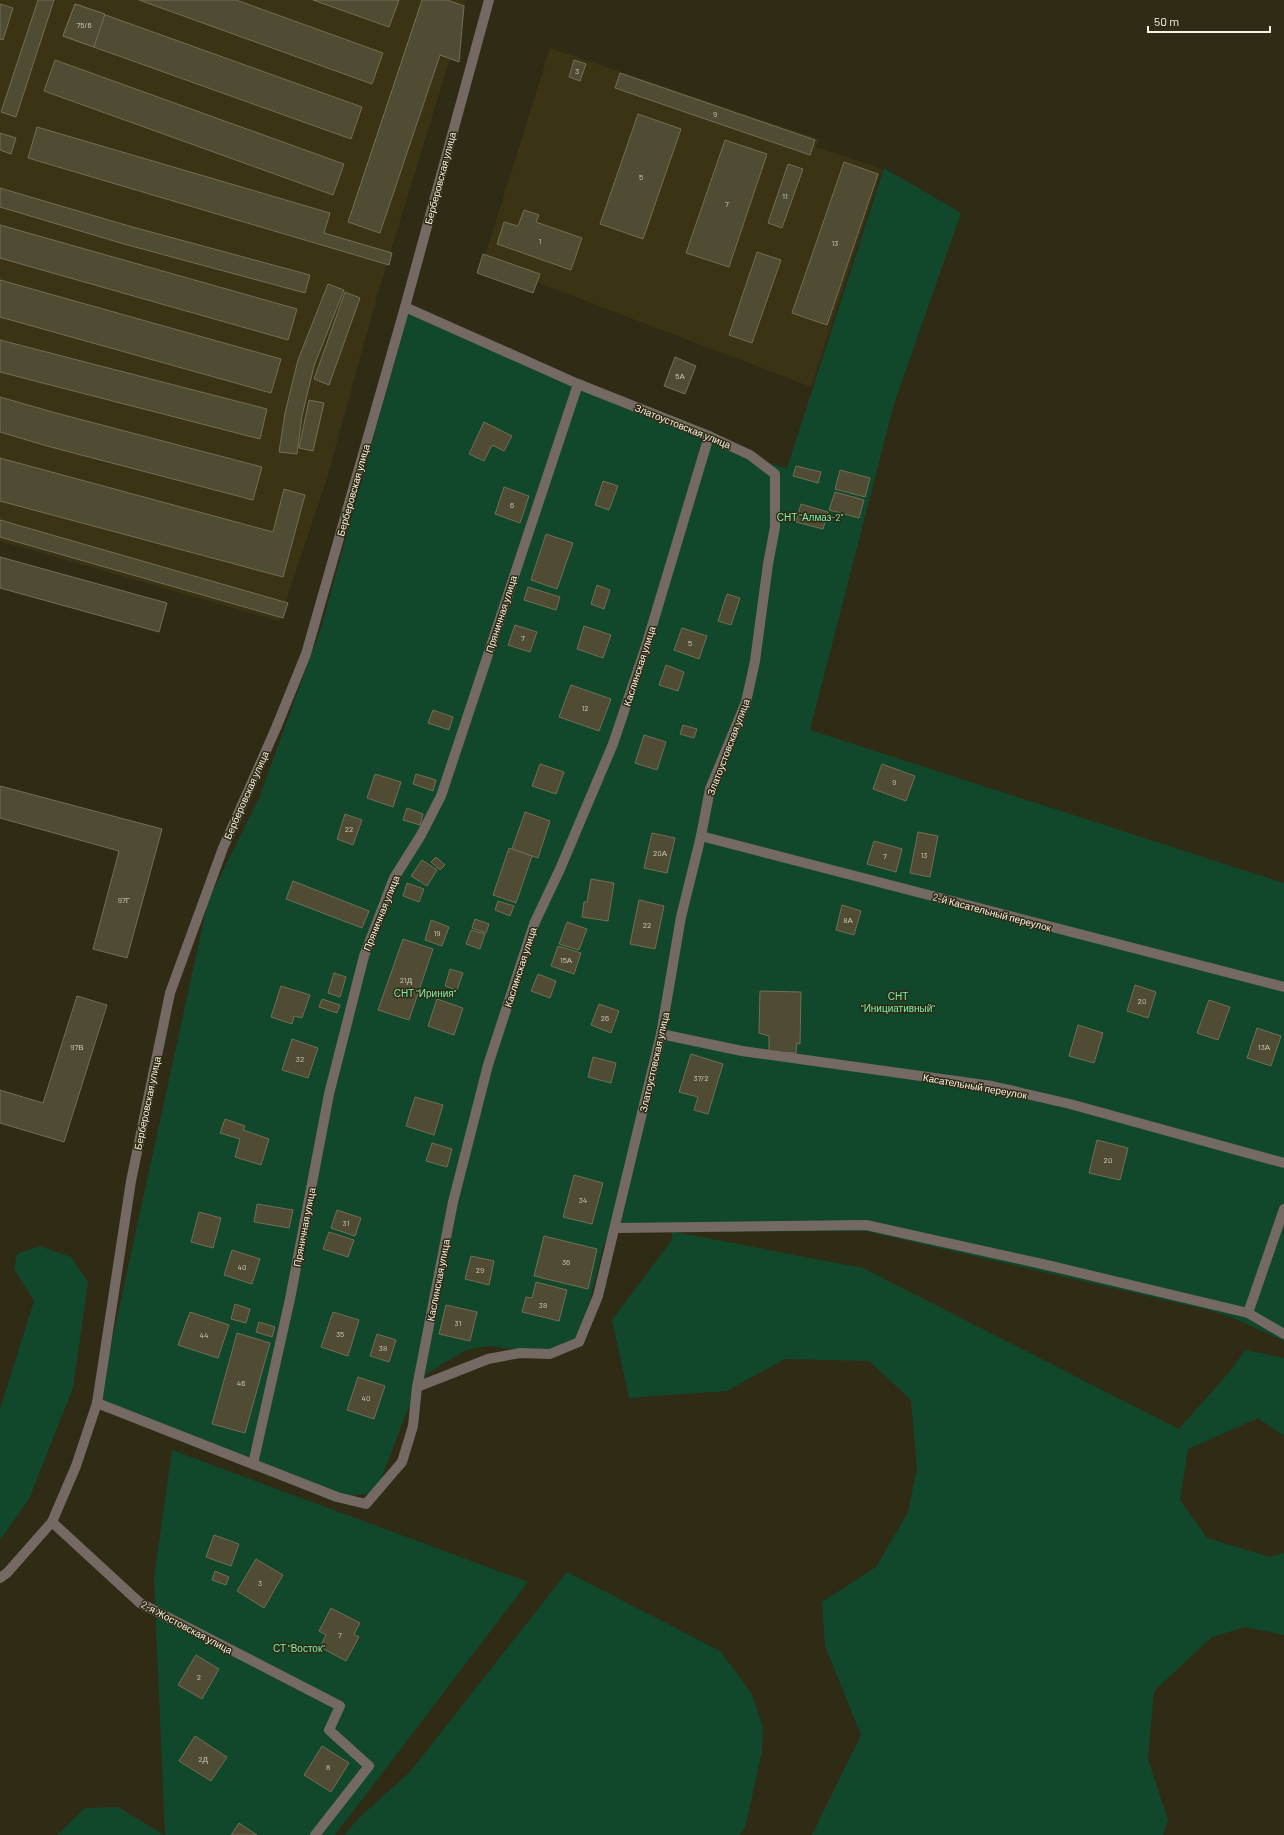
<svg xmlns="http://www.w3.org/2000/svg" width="1284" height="1835" viewBox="0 0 1284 1835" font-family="Barlow,sans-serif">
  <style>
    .built { fill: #3a3415 }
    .green { fill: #11482c }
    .building { fill: #504b33; stroke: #736e55 }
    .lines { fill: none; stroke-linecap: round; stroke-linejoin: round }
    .minor { stroke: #746963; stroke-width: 10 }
    .tertiary { stroke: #746963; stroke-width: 10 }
    .labels { text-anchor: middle; stroke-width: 3; stroke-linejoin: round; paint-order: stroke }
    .number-label { font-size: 8px; fill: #ccc9b8 }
    .street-label { font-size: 10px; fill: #f6f3e5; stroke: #2f2b14 }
    .park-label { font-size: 10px; fill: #7cf1ad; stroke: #2f2b14 }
  </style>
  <rect width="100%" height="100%" fill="#2f2b14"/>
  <g class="built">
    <path d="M0 0H466L465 10 378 293 326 482 279 621 0 541Z"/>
    <path d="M550 48 819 139 816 147 882 169 811 387 483 262Z"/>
  </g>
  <g class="green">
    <path d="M884 168 961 213 894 404 810 730 1284 883V1341L1231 1317 1212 1311 865 1231 675 1232 863 1268 1179 1429 1232 1369 1245 1350 1284 1358V1436L1258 1418 1188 1449 1180 1500 1207 1538 1270 1557 1284 1553V1635L1245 1627 1212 1637 1154 1691 1148 1759 1168 1820 1163 1835H812L861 1735 825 1646 822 1602 876 1567 908 1512 917 1468 911 1400 869 1361 785 1359 727 1391 629 1398 612 1320 672 1240V1232H609L604 1244 589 1304 574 1340 555 1355 489 1346 466 1350 428 1373 407 1411 376 1493 348 1496 99 1400 208 901 259 798 321 628 408 313 754 459 787 468Z"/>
    <path d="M39 1246 71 1257 88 1282 73 1388 29 1499 0 1540V1409L34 1301 14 1269 17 1254Z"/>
    <path d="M172 1450 528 1582 335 1835H165L154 1577Z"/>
    <path d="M567 1572 720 1651 752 1694 763 1727 762 1752 745 1828 739 1835H344L360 1817 410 1772Z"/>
    <path d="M118 1807 164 1835H57L85 1808Z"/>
  </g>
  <g class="building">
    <path d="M38 0H54L16 117 1 112Z"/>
    <path d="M139 0H236L383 53 372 84Z"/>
    <path d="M313 0H399L389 27Z"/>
    <path d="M422 0H447L464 6 459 62 440 55 380 233 348 222Z"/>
    <path d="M0 4 13 8 3 40 0 39Z"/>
    <path d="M75 4 362 107 351 139 63 36Z"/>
    <path d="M75 4 105 14 94 47 63 36Z"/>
    <path d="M55 60 344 164 333 195 44 91Z"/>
    <path d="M574 60 586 64 580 81 569 77Z"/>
    <path d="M620 73 815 140 810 155 615 88Z"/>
    <path d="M638 114 681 129 643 239 600 224Z"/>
    <path d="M37 127 330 213 324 233 392 253 389 265 28 158Z"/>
    <path d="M0 133 16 138 11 154 0 150Z"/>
    <path d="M725 140 767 154 729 267 686 253Z"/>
    <path d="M844 162 878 174 827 325 792 313Z"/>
    <path d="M788 164 803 169 782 228 768 223Z"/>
    <path d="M0 188 129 226 310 275 305 293 124 244 0 207Z"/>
    <path d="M524 210 539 215 536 222 582 238 571 270 497 244 504 222 518 226Z"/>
    <path d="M0 225 297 309 288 340 0 258Z"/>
    <path d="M757 252 781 260 752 343 729 335Z"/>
    <path d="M483 254 540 274 533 293 477 273Z"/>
    <path d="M0 280 281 359 271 393 0 317Z"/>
    <path d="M328 284 344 290 314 366 302 416 297 454 279 452 285 413 298 360Z"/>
    <path d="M345 292 360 298 329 385 314 379Z"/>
    <path d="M0 340 267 409 260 439 0 372Z"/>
    <path d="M675 357 696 366 685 394 664 386Z"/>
    <path d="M0 397 56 413 262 467 253 500 47 446 0 432Z"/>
    <path d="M309 400 324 403 313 451 299 448Z"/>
    <path d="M484 422 512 436 504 451 492 445 484 461 469 454Z"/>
    <path d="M0 458 273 532 284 489 305 495 283 577 0 501Z"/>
    <path d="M796 466 821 472 818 483 793 476Z"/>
    <path d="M840 470 870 478 865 497 835 489Z"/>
    <path d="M603 481 618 486 609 510 595 505Z"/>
    <path d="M504 487 529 496 520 523 495 514Z"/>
    <path d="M835 492 864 500 859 518 829 510Z"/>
    <path d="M801 504 828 512 823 529 796 522Z"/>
    <path d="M0 520 288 603 283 618 0 537Z"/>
    <path d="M546 534 573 543 557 589 531 580Z"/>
    <path d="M0 557 167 603 159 632 0 588Z"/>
    <path d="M597 585 610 590 604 609 591 604Z"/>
    <path d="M528 587 560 597 556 610 524 600Z"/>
    <path d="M727 594 740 598 731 625 718 621Z"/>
    <path d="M515 625 537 632 530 652 508 645Z"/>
    <path d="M584 626 611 635 603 658 577 649Z"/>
    <path d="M682 628 707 636 699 659 674 650Z"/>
    <path d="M666 665 684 672 678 691 659 685Z"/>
    <path d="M571 685 611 699 599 731 559 717Z"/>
    <path d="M433 710 453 717 449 730 428 723Z"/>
    <path d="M683 725 697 729 694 738 680 734Z"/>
    <path d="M644 735 666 742 657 770 635 763Z"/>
    <path d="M540 764 564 772 556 794 532 786Z"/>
    <path d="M882 764 915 776 906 801 873 789Z"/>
    <path d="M375 774 401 782 393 807 367 798Z"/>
    <path d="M416 774 436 780 433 791 413 784Z"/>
    <path d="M0 786 162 829 127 958 93 949 119 851 0 818Z"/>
    <path d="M407 808 423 814 420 825 403 820Z"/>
    <path d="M525 812 550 821 538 858 512 849Z"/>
    <path d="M345 814 362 820 353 845 337 839Z"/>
    <path d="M918 832 938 836 930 877 910 873Z"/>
    <path d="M652 833 675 838 667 873 644 868Z"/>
    <path d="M874 841 902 849 896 872 867 864Z"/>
    <path d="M509 848 532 856 516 903 493 895Z"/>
    <path d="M436 857 445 865 440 870 431 862Z"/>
    <path d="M422 860 437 870 427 886 411 876Z"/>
    <path d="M591 879 614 883 608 921 582 917 584 902H587Z"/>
    <path d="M293 881 369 911 362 928 286 899Z"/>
    <path d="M407 883 424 889 419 902 403 896Z"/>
    <path d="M639 900 664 906 655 949 630 944Z"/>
    <path d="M498 901 514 906 510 916 495 910Z"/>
    <path d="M842 905 861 911 854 935 836 930Z"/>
    <path d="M475 919 489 924 486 933 472 928Z"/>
    <path d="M431 920 449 927 442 946 425 940Z"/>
    <path d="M567 922 587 929 579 950 559 944Z"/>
    <path d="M471 930 485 934 480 949 466 944Z"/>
    <path d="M403 939 433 949 409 1020 378 1010Z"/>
    <path d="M558 946 581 953 574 974 551 966Z"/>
    <path d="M450 969 463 973 457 990 445 986Z"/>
    <path d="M334 973 346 977 340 997 328 993Z"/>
    <path d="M538 974 556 981 550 998 531 991Z"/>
    <path d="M1135 985 1156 992 1148 1018 1127 1011Z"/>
    <path d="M281 986 310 995 302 1018 294 1016 292 1024 271 1017Z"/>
    <path d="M760 991 801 992 800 1044 797 1043 796 1053 769 1052V1036L759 1033Z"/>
    <path d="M77 996 107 1005 64 1142 0 1123V1090L43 1103Z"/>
    <path d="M322 999 340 1005 337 1013 319 1007Z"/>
    <path d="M437 999 463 1008 454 1035 428 1026Z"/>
    <path d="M1209 1000 1230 1007 1218 1040 1197 1033Z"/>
    <path d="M599 1004 619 1011 611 1033 591 1025Z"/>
    <path d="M1078 1025 1103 1033 1094 1063 1069 1056Z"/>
    <path d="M1257 1028 1281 1036 1271 1066 1247 1058Z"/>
    <path d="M292 1039 318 1048 308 1078 282 1070Z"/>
    <path d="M691 1054 723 1064 708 1114 694 1110 698 1097 679 1092Z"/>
    <path d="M593 1057 616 1063 611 1083 588 1077Z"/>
    <path d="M415 1097 443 1105 434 1135 406 1126Z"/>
    <path d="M225 1119 245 1126 243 1130 269 1139 261 1165 235 1157 240 1139 220 1133Z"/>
    <path d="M1097 1140 1128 1148 1120 1180 1089 1173Z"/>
    <path d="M432 1143 452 1149 447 1167 426 1161Z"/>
    <path d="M574 1175 603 1183 592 1224 563 1217Z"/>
    <path d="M257 1204 293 1210 289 1228 254 1222Z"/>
    <path d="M337 1210 361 1218 355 1236 331 1228Z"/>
    <path d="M199 1212 221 1218 213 1248 191 1242Z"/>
    <path d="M329 1232 354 1240 348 1257 323 1249Z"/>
    <path d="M544 1236 597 1249 588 1289 534 1276Z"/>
    <path d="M232 1250 260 1259 252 1284 224 1275Z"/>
    <path d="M471 1256 494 1261 489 1285 465 1279Z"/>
    <path d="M536 1282 567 1290 559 1321 522 1312 526 1297 532 1298Z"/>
    <path d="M235 1304 250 1309 246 1323 231 1319Z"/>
    <path d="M446 1305 477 1312 470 1341 439 1334Z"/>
    <path d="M190 1312 229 1325 218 1358 178 1345Z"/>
    <path d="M333 1312 359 1320 348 1356 321 1347Z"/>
    <path d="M259 1322 275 1327 272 1337 256 1332Z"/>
    <path d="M237 1333 270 1343 245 1433 212 1424Z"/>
    <path d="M377 1334 396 1340 389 1362 370 1356Z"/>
    <path d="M358 1377 385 1386 374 1419 347 1410Z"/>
    <path d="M214 1535 239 1544 231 1566 206 1557Z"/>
    <path d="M256 1559 283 1575 264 1608 237 1591Z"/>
    <path d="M215 1571 229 1577 226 1585 212 1580Z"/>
    <path d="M331 1608 360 1623 354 1634 359 1637 346 1661 320 1647 326 1635 319 1631Z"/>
    <path d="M196 1655 219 1669 202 1699 178 1685Z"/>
    <path d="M195 1736 227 1757 211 1781 179 1761Z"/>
    <path d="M322 1746 349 1763 331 1792 304 1775Z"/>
    <path d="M239 1823 257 1835H231Z"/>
  </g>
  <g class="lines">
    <g class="minor">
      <path d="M405 307 578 384 709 436 750 455 775 474V527L768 564 755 661 746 702 710 789 701 836 681 917 661 1034 598 1296 579 1342 550 1354 520 1353 488 1359 417 1387"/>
      <path d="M701 836 1284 987"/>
      <path d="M661 1034 742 1051 992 1086 1070 1104 1284 1163"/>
      <path d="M615 1228 866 1225 1051 1266 1248 1313 1284 1334"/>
      <path d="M1248 1313 1284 1209"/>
      <path d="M97 1403 337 1497 366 1504 402 1462 413 1426 417 1387 453 1202 488 1065 534 924 560 869 613 744 646 646 709 436"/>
      <path d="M253 1464 290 1299 329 1094 364 956 394 878 421 835 441 796 578 384"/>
      <path d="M52 1522 140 1603 340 1706 329 1730 369 1766 315 1835"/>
    </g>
    <path class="tertiary" d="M0 1578 7 1573 52 1522 76 1466 97 1403 131 1181 170 993 223 848 276 728 306 654 405 307 489 0"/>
  </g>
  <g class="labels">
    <g class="number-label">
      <text x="84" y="28">75/6</text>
      <text x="577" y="74">3</text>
      <text x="715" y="117">9</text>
      <text x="641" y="180">5</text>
      <text x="785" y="199">11</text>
      <text x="727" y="207">7</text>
      <text x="540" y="244">1</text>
      <text x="835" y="246">13</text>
      <text x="680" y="379">5А</text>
      <text x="512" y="508">6</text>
      <text x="523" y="641">7</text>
      <text x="690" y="646">5</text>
      <text x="585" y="711">12</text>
      <text x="894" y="785">9</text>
      <text x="349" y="832">22</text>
      <text x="660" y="856">20А</text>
      <text x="924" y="858">13</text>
      <text x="885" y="859">7</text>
      <text x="124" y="903">97Г</text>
      <text x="848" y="923">8А</text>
      <text x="647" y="928">22</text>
      <text x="437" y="936">19</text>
      <text x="566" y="963">15А</text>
      <text x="406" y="983">21Д</text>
      <text x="1142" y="1004">20</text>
      <text x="605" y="1021">26</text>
      <text x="77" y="1050">97В</text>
      <text x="1264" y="1050">13А</text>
      <text x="300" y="1062">32</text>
      <text x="701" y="1081">37/2</text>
      <text x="1108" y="1163">20</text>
      <text x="583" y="1203">34</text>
      <text x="346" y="1226">31</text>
      <text x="566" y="1265">36</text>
      <text x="242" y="1270">40</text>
      <text x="480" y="1273">29</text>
      <text x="543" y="1308">38</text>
      <text x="458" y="1326">31</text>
      <text x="340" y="1337">35</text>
      <text x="204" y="1338">44</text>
      <text x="383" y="1351">38</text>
      <text x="241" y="1386">46</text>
      <text x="366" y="1401">40</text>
      <text x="260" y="1586">3</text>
      <text x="340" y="1638">7</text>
      <text x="199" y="1680">2</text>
      <text x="203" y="1762">2Д</text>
      <text x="328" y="1770">8</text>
    </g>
    <g class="street-label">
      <text transform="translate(440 178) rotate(-75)" y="4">Берберовская улица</text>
      <text transform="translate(683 426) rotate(22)" y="4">Златоустовская улица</text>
      <text transform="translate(353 490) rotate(-74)" y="4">Берберовская улица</text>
      <text transform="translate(501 614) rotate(-72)" y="4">Пряничная улица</text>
      <text transform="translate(639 666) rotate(-72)" y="4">Каслинская улица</text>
      <text transform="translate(728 747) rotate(-69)" y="4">Златоустовская улица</text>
      <text transform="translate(246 795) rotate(-66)" y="4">Берберовская улица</text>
      <text transform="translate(992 912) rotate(15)" y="4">2-й Касательный переулок</text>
      <text transform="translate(381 913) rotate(-68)" y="4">Пряничная улица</text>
      <text transform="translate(520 967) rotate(-72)" y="4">Каслинская улица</text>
      <text transform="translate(654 1062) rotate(-77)" y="4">Златоустовская улица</text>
      <text transform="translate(975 1086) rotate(10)" y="4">Касательный переулок</text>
      <text transform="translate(147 1103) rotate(-78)" y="4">Берберовская улица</text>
      <text transform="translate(304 1227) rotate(-79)" y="4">Пряничная улица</text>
      <text transform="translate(438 1280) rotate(-79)" y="4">Каслинская улица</text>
      <text transform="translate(187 1627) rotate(28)" y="4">2-я Жостовская улица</text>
    </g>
    <g class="park-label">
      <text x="810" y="521">СНТ "Алмаз-2"</text>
      <text x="425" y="997">СНТ "Ириния"</text>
      <text x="898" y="1000">СНТ<tspan x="898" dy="12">"Инициативный"</tspan></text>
      <text x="299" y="1652">СТ "Восток"</text>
    </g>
  </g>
  <path d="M1148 26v6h122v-6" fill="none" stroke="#f6f3e5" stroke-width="2"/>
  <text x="1154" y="26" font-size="12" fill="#f6f3e5" stroke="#2f2b14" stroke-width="3" paint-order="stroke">50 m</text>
</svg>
